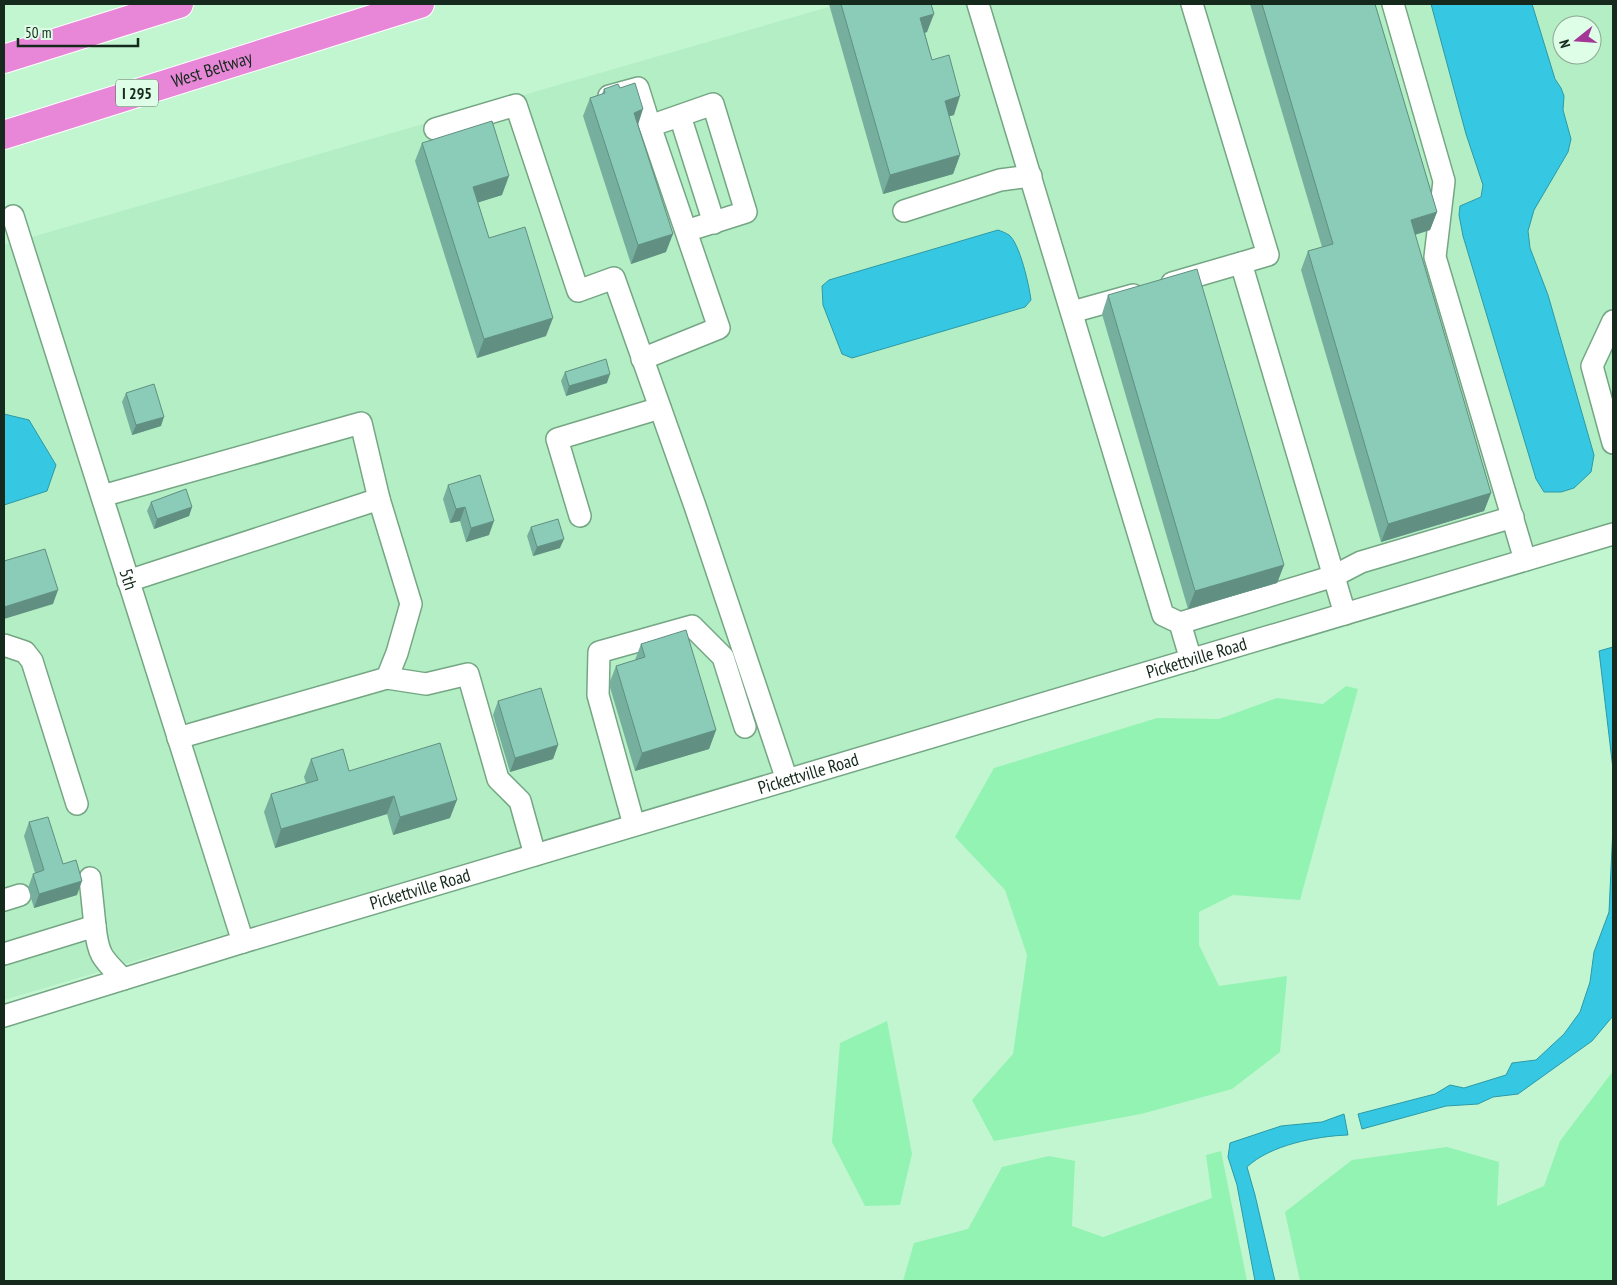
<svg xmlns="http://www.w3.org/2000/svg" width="1617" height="1285" viewBox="0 0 1617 1285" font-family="'PT Sans Narrow',sans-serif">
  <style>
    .built { fill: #b3eec4; fill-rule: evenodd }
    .green { fill: #93f3b2 }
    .water { fill: #36c8e3; stroke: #2c99a7 }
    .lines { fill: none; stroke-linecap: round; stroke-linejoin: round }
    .minor-casing { stroke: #75a684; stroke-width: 24 }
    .highway-casing { stroke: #fff; stroke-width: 30 }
    .minor { stroke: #fff; stroke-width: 21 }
    .highway { stroke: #e887d8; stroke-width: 28 }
    .wall { fill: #77af9e }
    .shaded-wall { fill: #618f81 }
    .building { fill: #8accb8; stroke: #618f81 }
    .labels { text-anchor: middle; stroke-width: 4; stroke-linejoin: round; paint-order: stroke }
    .shield { fill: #dffee7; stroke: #526a59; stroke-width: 1 }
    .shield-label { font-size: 16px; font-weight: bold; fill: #152a1c }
    .street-label { font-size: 18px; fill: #152a1c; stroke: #dffee7 }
  </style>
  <rect width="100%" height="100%" fill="#c2f6d1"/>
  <path class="built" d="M839 4H1431L1466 134 1483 185 1481 197 1460 207 1459 215 1463 236 1536 479 1594 455 1548 295 1530 248 1528 230 1534 210 1571 139 1563 110 1564 96 1561 88 1555 79 1532 4H1613V523L4 1000V245ZM1562 25H1592V55H1562Z"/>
  <g class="green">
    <path d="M1346 686 1358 689 1300 900 1233 895 1199 912V945L1219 986 1287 976 1280 1052 1232 1089 1141 1114 994 1141 972 1100 1013 1054 1027 955 1005 890 955 837 994 768 1157 718 1219 719 1277 698 1323 704Z"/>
    <path d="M887 1021 912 1154 900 1205 865 1206 832 1142 840 1043Z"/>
    <path d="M1613 1071V1281H1300L1285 1212 1352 1160 1447 1147 1499 1162 1497 1206 1544 1186 1560 1141Z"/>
    <path d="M1221 1151 1247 1281H903L914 1243 968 1229 1002 1167 1049 1156 1075 1161 1072 1226 1103 1237 1212 1198 1206 1155Z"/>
  </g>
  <g class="water">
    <path d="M1431 4H1532L1555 79 1561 88 1564 96 1563 110 1571 139 1568 152 1534 210 1528 231 1530 248 1548 295 1594 455 1591 472 1574 488 1561 492H1544L1536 479 1463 236 1459 215 1460 206 1481 197 1483 185 1466 134Z"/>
    <path d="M998 230C1001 231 1006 233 1009 235 1020 244 1029 285 1031 300L1025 307 852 358 842 354 823 305 822 286 829 280Z"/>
    <path d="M4 414 29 420 56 465 47 491 4 505Z"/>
    <path d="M1613 647V769L1599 651Z"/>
    <path d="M1613 827V1016L1592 1041 1518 1094 1493 1097 1478 1104 1446 1106 1362 1129 1358 1114 1435 1094 1450 1085 1464 1088 1506 1075 1512 1063 1536 1060 1564 1034 1580 1012 1590 982 1594 952 1609 912Z"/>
    <path d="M1344 1114 1348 1135C1317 1136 1270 1145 1247 1167L1255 1195 1275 1281H1255L1237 1185 1228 1157 1230 1143 1281 1126 1322 1122Z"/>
  </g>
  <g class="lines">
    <g class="minor-casing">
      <g id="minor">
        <path d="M978 4 1163 615 1180 623 1191 660"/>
        <path d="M1192 4 1268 255 1241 263 1345 614"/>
        <path d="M1393 4 1444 181 1435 257 1525 560"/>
        <path d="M609 96 638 88 650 126"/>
        <path d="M680 116 714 223"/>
        <path d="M435 129 516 105 578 291 614 278 695 506 787 780"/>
        <path d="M904 211 1000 180 1031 176"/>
        <path id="s1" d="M13 216 243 942"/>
        <path d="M1172 283 1241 263"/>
        <path d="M1072 312 1133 295"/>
        <path d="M1613 321 1592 366 1613 443"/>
        <path d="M642 359 719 328 650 126 713 104 746 212 686 231"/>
        <path d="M102 496 361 423 379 499 411 604 397 653 387 678 178 738"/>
        <path d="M580 516 557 439 660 408"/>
        <path d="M128 581 379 499"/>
        <path d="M1180 623 1334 576 1361 562 1513 517"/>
        <path d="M4 645 25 652 32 661 77 804"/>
        <path d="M387 678 426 684 468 674 498 779 520 801 535 855"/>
        <path d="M634 825 598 695 599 652 692 626 723 657 745 727"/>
        <path d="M90 878 95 926"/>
        <path d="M4 900 20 895"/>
        <path d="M4 954 95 926C98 956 103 959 123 979"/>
        <path id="s2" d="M4 1016 243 942 1613 534"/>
      </g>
    </g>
    <g class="highway-casing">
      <g id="highway">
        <path d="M4 59 179 4"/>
        <path id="s3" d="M4 135 420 4"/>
      </g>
    </g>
    <use href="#minor" class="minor"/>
    <use href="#highway" class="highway"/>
  </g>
  <g class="wall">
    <path d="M829 4H931L927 32 925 33 932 60 954 115 949 116 960 155 953 174 883 194Z"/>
    <path d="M1250 4H1375L1437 212 1430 230 1415 235 1491 493 1484 511 1381 542 1301 270 1308 251 1322 247Z"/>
    <path d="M604 89 638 125 666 252 631 264 583 116 590 98 602 94Z"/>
    <path d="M422 143 502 195 478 202 489 238 546 336 477 358 415 161Z"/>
    <path d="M1108 295 1284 565 1277 583 1188 609 1102 314Z"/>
    <path d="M565 372 607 383 566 396 561 381Z"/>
    <path d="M126 393 161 426 132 435 122 402Z"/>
    <path d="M448 485 489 535 466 542 460 521 450 523 443 499Z"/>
    <path d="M151 502 192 507 189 516 154 529 147 511Z"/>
    <path d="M531 527 560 548 533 556 527 536Z"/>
    <path d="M641 644 716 730 709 749 635 771 609 684 616 666 635 660Z"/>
    <path d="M498 701 558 745 553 759 510 772 493 715Z"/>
    <path d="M311 759 349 771 450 818 393 835 387 814 275 848 264 812 271 794 306 783 304 777Z"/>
    <path d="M29 822 63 864 77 895 34 908 28 888 33 874 35 873 24 836Z"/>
  </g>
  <g class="shaded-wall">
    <path d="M934 14 927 32 914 36 920 18Z"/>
    <path d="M960 96 954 115 938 119 945 101Z"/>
    <path d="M643 109 637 128 634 113Z"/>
    <path d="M960 155 953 174 883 194 890 175Z"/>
    <path d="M509 176 502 195 467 206 473 187Z"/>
    <path d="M1437 212 1430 230 1404 238 1411 220Z"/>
    <path d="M673 234 666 252 631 264 638 245Z"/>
    <path d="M553 318 546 336 477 358 484 339Z"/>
    <path d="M610 374 607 383 566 396 569 386Z"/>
    <path d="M164 417 161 426 132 435 136 425Z"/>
    <path d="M1491 493 1484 511 1381 542 1388 524Z"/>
    <path d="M192 507 189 516 154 529 157 519Z"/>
    <path d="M465 507 460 521 450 523 456 509Z"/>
    <path d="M494 521 489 535 466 542 471 528Z"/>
    <path d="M564 539 560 548 533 556 537 547Z"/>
    <path d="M1284 565 1277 583 1188 609 1195 591Z"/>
    <path d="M58 590 53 604 4 619V607Z"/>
    <path d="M716 730 709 749 635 771 642 753Z"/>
    <path d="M558 745 553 759 510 772 515 758Z"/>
    <path d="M394 796 387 814 275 848 281 829Z"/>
    <path d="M457 800 450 818 393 835 400 817Z"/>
    <path d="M82 881 77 895 34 908 39 894Z"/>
  </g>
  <g class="building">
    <path d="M841 4H931L934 14 920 18 932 60 949 55 960 96 945 101 960 155 890 175Z"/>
    <path d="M1262 4H1375L1437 212 1411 220 1491 493 1388 524 1308 251 1333 244Z"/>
    <path d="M635 83 643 109 634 113 673 234 638 245 590 98 605 93 604 89 618 84 620 88Z"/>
    <path d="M492 121 509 176 473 187 489 238 525 227 553 318 484 339 422 143Z"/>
    <path d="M1197 269 1284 565 1195 591 1108 295Z"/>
    <path d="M606 359 610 374 569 386 565 372Z"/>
    <path d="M154 384 164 417 136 425 126 393Z"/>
    <path d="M480 475 494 521 471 528 465 507 456 509 448 485Z"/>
    <path d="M186 489 192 507 157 519 151 502Z"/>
    <path d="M558 519 564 539 537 547 531 527Z"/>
    <path d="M45 549 58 590 4 607V561Z"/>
    <path d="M686 630 716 730 642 753 616 666 645 657 641 644Z"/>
    <path d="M541 688 558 745 515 758 498 701Z"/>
    <path d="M440 743 457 800 400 817 394 796 281 829 271 794 318 780 311 759 343 749 349 771Z"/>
    <path d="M48 817 63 864 76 860 82 881 39 894 33 874 44 870 29 822Z"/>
  </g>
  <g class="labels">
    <rect class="shield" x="116" y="79.5" width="42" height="27" rx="4"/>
    <g class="shield-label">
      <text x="137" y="99">I 295</text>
    </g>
    <g class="street-label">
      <text dy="6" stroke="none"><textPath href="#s3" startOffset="218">West Beltway</textPath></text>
      <text dy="6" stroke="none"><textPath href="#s1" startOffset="381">5th</textPath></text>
      <text dy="6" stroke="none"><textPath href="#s2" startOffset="1245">Pickettville Road</textPath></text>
      <text dy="6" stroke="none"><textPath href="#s2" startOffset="840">Pickettville Road</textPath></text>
      <text dy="6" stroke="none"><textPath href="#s2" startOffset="435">Pickettville Road</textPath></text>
    </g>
  </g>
  <rect width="1617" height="1285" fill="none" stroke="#152a1c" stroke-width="10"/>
  <g transform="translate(1577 40) rotate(253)"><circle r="24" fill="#dffee7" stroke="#8ea996"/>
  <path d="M0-4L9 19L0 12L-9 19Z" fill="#a43796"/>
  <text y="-8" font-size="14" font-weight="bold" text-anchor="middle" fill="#152a1c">N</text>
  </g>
  <path d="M18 38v8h120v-8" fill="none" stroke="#152a1c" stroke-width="2.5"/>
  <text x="25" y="38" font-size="15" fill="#152a1c" stroke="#dffee7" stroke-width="4" paint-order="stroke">50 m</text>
</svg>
